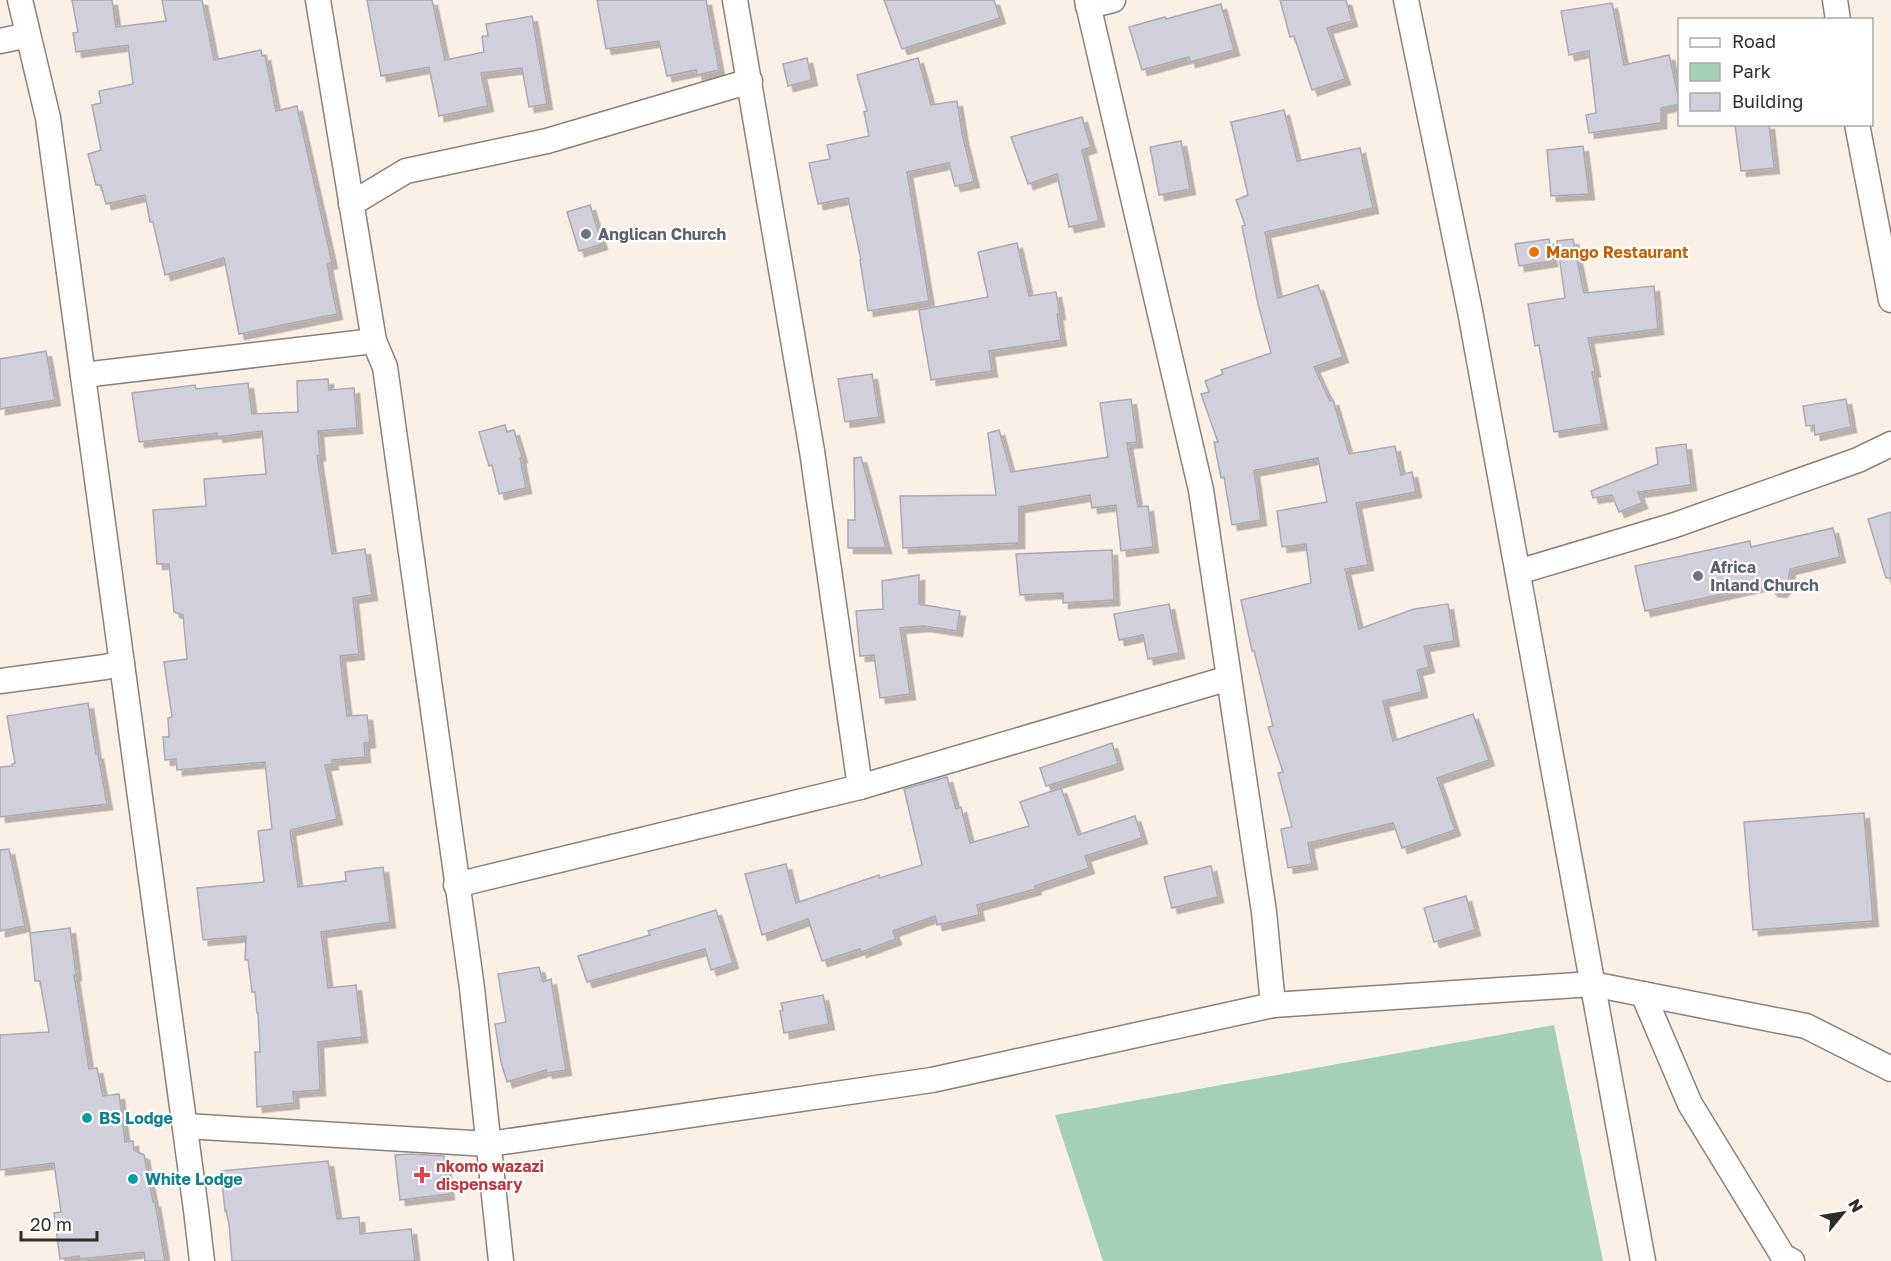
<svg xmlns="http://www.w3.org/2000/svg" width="1891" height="1261" viewBox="0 0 1891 1261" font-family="'Golos Text',sans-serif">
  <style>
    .green { fill: #a4d0b4 }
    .building { fill: #d0cfdb; stroke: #aba9b6; stroke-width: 1.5; filter: url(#shadow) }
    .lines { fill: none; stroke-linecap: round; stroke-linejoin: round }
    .street-casing { stroke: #8a8177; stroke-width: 27 }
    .street { stroke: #fff; stroke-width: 24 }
    .worship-dot { fill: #6b7280; stroke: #fff; stroke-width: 2 }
    .food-dot { fill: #e8710a; stroke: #fff; stroke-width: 2 }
    .culture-dot { fill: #0f9aa8; stroke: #fff; stroke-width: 2 }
    .health-dot { fill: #e0444e; stroke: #fff; stroke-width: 2 }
    .labels { text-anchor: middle; stroke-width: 4.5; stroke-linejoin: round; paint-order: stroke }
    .worship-label { font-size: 16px; font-weight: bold; fill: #5b616d; stroke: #fff; text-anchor: start }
    .food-label { font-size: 16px; font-weight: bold; fill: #c56008; stroke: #fff; text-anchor: start }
    .culture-label { font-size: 16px; font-weight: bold; fill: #0d838f; stroke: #fff; text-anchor: start }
    .health-label { font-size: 16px; font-weight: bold; fill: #be3a42; stroke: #fff; text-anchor: start }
  </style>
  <defs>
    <filter id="shadow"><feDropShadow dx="5.5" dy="5.5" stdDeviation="0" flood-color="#0004"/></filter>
  </defs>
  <rect width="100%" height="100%" fill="#fbf0e6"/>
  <path class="green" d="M1554 1025 1603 1261H1103L1055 1115Z"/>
  <g class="building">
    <path d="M72 0H112L116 27 166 21 162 0H202L214 60 261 50 262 56 265 55 276 111 297 106 332 263 327 264 337 314 239 334 224 258 165 275 153 222H150L145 195 106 204 101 185H96L88 154 101 150 92 105 101 103 99 91 133 84 128 45 76 52 73 33 78 32Z"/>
    <path d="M367 0H432L445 60 484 52 482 36H488L486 24 532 16 547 104 529 107 522 68 481 73 488 106 439 116 429 67 381 76Z"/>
    <path d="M597 0H706L719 70 697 75 696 70 667 76 659 41 606 49Z"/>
    <path d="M884 0H994L1000 18 902 49Z"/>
    <path d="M1280 0H1346L1352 21 1327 28 1345 79 1312 90 1294 36 1290 37Z"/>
    <path d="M1612 3 1624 65 1669 55 1680 104 1661 108V123L1589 133 1586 115 1596 113 1589 51 1569 55 1561 11Z"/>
    <path d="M1221 4 1234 50 1190 62 1189 57 1142 70 1129 27 1165 17 1166 19Z"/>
    <path d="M807 58 812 80 788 86 783 64Z"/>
    <path d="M918 58 931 105 957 101 963 138 974 182 955 186 949 163 907 172 929 301 868 311 860 260H861L848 198 818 204 809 163 830 159 827 145 869 136 864 112 867 111 857 75Z"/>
    <path d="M1284 110 1297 161 1360 148 1373 208 1265 232 1278 298 1318 285 1343 357 1314 367 1330 401 1333 400 1349 454 1395 446 1401 475 1412 472 1416 492 1356 503 1368 565 1345 569 1359 629 1414 609 1448 604 1454 641 1424 646 1429 667 1417 670 1422 692 1383 701 1393 741 1473 714 1489 760 1437 778 1455 830 1402 848 1393 823 1308 843 1312 864 1288 868 1281 829 1292 827 1278 773 1283 772 1268 727 1273 726 1254 651H1252L1241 600 1311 583 1306 544 1282 547 1277 511 1327 502 1318 458 1256 470 1254 471 1261 520 1232 525 1224 477 1221 478 1214 442H1218L1201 394 1209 392 1205 381 1223 374 1221 370 1271 353 1258 304 1242 226 1245 225 1236 200 1248 195 1231 122Z"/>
    <path d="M1082 117 1091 147 1082 150 1099 221 1069 227 1057 174 1028 184 1011 137Z"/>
    <path d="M1735 124H1769L1774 168 1741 171Z"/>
    <path d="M1181 141 1190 189 1159 195 1150 147Z"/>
    <path d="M1583 146 1589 194 1551 196 1547 150Z"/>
    <path d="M590 205 602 244 579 251 567 212Z"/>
    <path d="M1549 239 1552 261 1519 266 1515 244Z"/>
    <path d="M1573 239 1584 293 1654 286 1658 329 1588 338 1595 371 1592 372 1602 424 1554 432 1539 345 1535 346 1528 304 1565 298 1557 241Z"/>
    <path d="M1017 243 1029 296 1056 292 1060 314H1057L1061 340 989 351 992 371 931 380 919 310 988 297 978 252Z"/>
    <path d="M46 351 55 400 0 409V359Z"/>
    <path d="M872 374 879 417 845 422 838 379Z"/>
    <path d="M328 379 329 390 354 388 357 428 318 431 320 455 317 456 332 554 365 549 372 595 353 598 359 654 340 656 347 716 367 715 370 742 364 743 365 757 332 760 333 764 325 765 337 819 290 830 298 887 346 881 345 872 383 867 390 922 321 932 328 988 356 985 362 1037 318 1042 320 1090 293 1092 294 1103 257 1107 255 1052H260L258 1013H257L255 992H252L248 960H245L246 936 203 940 197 888 264 882 258 831 272 829 265 762 177 770 176 759 165 760 163 737H169L168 718 172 717 164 662 187 659 183 615 174 612 169 564H157L153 510 206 506 204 479 266 474 262 431 217 437V433L139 442 132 393 195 385 196 389 248 383 252 414 298 412 297 381Z"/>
    <path d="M1131 399 1137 442 1127 443 1138 507 1148 506 1153 547 1121 551 1116 505 1092 508 1090 495 1019 507V543L903 548 900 496 996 495 988 433 999 430 1011 472 1108 457 1100 403Z"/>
    <path d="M1846 399 1851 427 1815 435 1814 425 1806 426 1803 406Z"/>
    <path d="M505 425 507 432 514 430 522 457 520 458 526 488 499 494 492 465 489 466 479 432Z"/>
    <path d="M1686 444 1691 485 1638 492 1642 503 1619 512 1612 495 1593 498 1591 491 1658 464 1656 448Z"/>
    <path d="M861 457 874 503 886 548H848V520H855L854 458Z"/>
    <path d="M1891 512V578H1886L1868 519Z"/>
    <path d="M1833 528 1840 557 1790 569 1787 586 1781 592 1772 591 1768 584 1645 611 1635 566 1750 541 1751 547Z"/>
    <path d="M1112 550 1114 600 1063 603V593L1020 595 1016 554Z"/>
    <path d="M919 575V604L960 611 957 631 924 626 900 628 910 694 880 698 874 655 860 656 856 611 883 609 882 581Z"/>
    <path d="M1169 604 1179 653 1148 659 1143 635 1119 640 1114 614Z"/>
    <path d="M88 703 96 754H98L107 804 0 817V767L12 766V764L15 763 7 716Z"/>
    <path d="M1112 743 1118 764 1046 786 1040 768Z"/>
    <path d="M947 777 956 809 961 807 970 843 1029 826 1020 802 1061 788 1078 835 1135 816 1142 838 1085 856 1089 868 1035 886 1036 889 977 905 979 915 937 925 935 916 893 931 896 939 861 952 860 949 822 961 808 919 762 935 745 874 786 864 796 903 879 875V878L922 865 904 789Z"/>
    <path d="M1864 813 1873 921 1753 930 1744 822Z"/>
    <path d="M9 849 25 926 0 931V850Z"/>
    <path d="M1211 866 1218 897 1172 908 1164 877Z"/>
    <path d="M1466 896 1475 930 1434 942 1424 908Z"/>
    <path d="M716 910 733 963 711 970 705 949 587 982 578 956 650 935 648 931Z"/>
    <path d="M70 928 76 975H74L89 1069 97 1068 103 1096 119 1094 125 1142 133 1141 134 1150 144 1155 153 1202H155L165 1261H145L144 1252 80 1259 79 1256 60 1259 54 1213 61 1212 54 1163 0 1170V1035L49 1032 40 981H35L30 933Z"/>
    <path d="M539 967 543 982 551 979 566 1070 547 1073 546 1070 507 1082 501 1062 495 1024 506 1022 498 974Z"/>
    <path d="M823 995 829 1024 784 1033 780 1011 783 1010 781 1003Z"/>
    <path d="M410 1154 444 1156 449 1194 400 1200 395 1155Z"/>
    <path d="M328 1161 337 1219 359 1217 360 1234 411 1229 415 1261H232L229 1224 226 1210 225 1211 221 1171Z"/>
  </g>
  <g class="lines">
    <g class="street-casing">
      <g id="street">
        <path d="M20 0 48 118 196 1210 202 1261"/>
        <path d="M318 0 374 341 385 367 472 988 501 1261"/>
        <path d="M735 0 812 451 860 787"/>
        <path d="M1087 0 1201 490 1264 912 1273 1005"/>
        <path d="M1406 0 1470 311 1643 1261"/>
        <path d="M1835 0 1838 20"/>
        <path d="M1088 6 1113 0"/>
        <path d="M0 41 28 35"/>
        <path d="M1857 124 1891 300"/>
        <path d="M351 204 406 171 547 141 750 81"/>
        <path d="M83 375 374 341"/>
        <path d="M1518 572 1675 525 1858 460 1891 444"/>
        <path d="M0 681 105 667 122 663"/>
        <path d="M456 885 860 787 1229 678"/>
        <path d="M1643 994 1690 1104 1783 1256 1792 1261"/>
        <path d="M185 1126 489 1144 932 1080 1273 1005 1592 984 1806 1026 1891 1069"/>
      </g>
    </g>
    <use href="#street" class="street"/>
  </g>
  <g class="worship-dot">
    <circle cx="586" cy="234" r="6"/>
    <circle cx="1698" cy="576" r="6"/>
  </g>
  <circle class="food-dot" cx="1534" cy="252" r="6"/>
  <g class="culture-dot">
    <circle cx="87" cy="1118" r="6"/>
    <circle cx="133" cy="1179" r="6"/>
  </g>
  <path class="health-dot" d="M419 1166h6v6h6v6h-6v6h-6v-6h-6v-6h6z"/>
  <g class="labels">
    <g class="worship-label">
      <text x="598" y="240">Anglican Church</text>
      <text x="1710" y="573">Africa<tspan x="1710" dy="18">Inland Church</tspan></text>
    </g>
    <g class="food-label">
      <text x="1546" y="258">Mango Restaurant</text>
    </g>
    <g class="culture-label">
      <text x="99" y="1124">BS Lodge</text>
      <text x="145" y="1185">White Lodge</text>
    </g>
    <g class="health-label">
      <text x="436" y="1172">nkomo wazazi<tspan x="436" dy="18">dispensary</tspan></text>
    </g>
  </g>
  <rect x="1678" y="18" width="195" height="108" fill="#ffffff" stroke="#acaba9" stroke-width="1.5"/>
  <rect x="1690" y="38" width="30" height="9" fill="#ffffff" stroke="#acaba9" stroke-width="1.5"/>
  <text x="1732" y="48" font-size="18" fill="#302c28">Road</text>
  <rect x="1690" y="63" width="30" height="18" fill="#a4d0b4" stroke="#acaba9" stroke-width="1.5"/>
  <text x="1732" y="78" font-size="18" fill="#302c28">Park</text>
  <rect x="1690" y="93" width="30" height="18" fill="#d0cfdb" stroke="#acaba9" stroke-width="1.5"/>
  <text x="1732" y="108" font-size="18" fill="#302c28">Building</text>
  <g transform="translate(1843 1213) rotate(60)" stroke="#ffffff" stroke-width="4.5" paint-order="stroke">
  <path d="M0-4.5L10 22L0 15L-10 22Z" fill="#302c28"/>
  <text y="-9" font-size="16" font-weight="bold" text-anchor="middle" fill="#302c28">N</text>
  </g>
  <path d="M21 1231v9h76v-9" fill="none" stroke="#302c28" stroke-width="3"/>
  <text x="30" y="1231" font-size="18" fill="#302c28" stroke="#ffffff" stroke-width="4.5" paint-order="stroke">20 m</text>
</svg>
